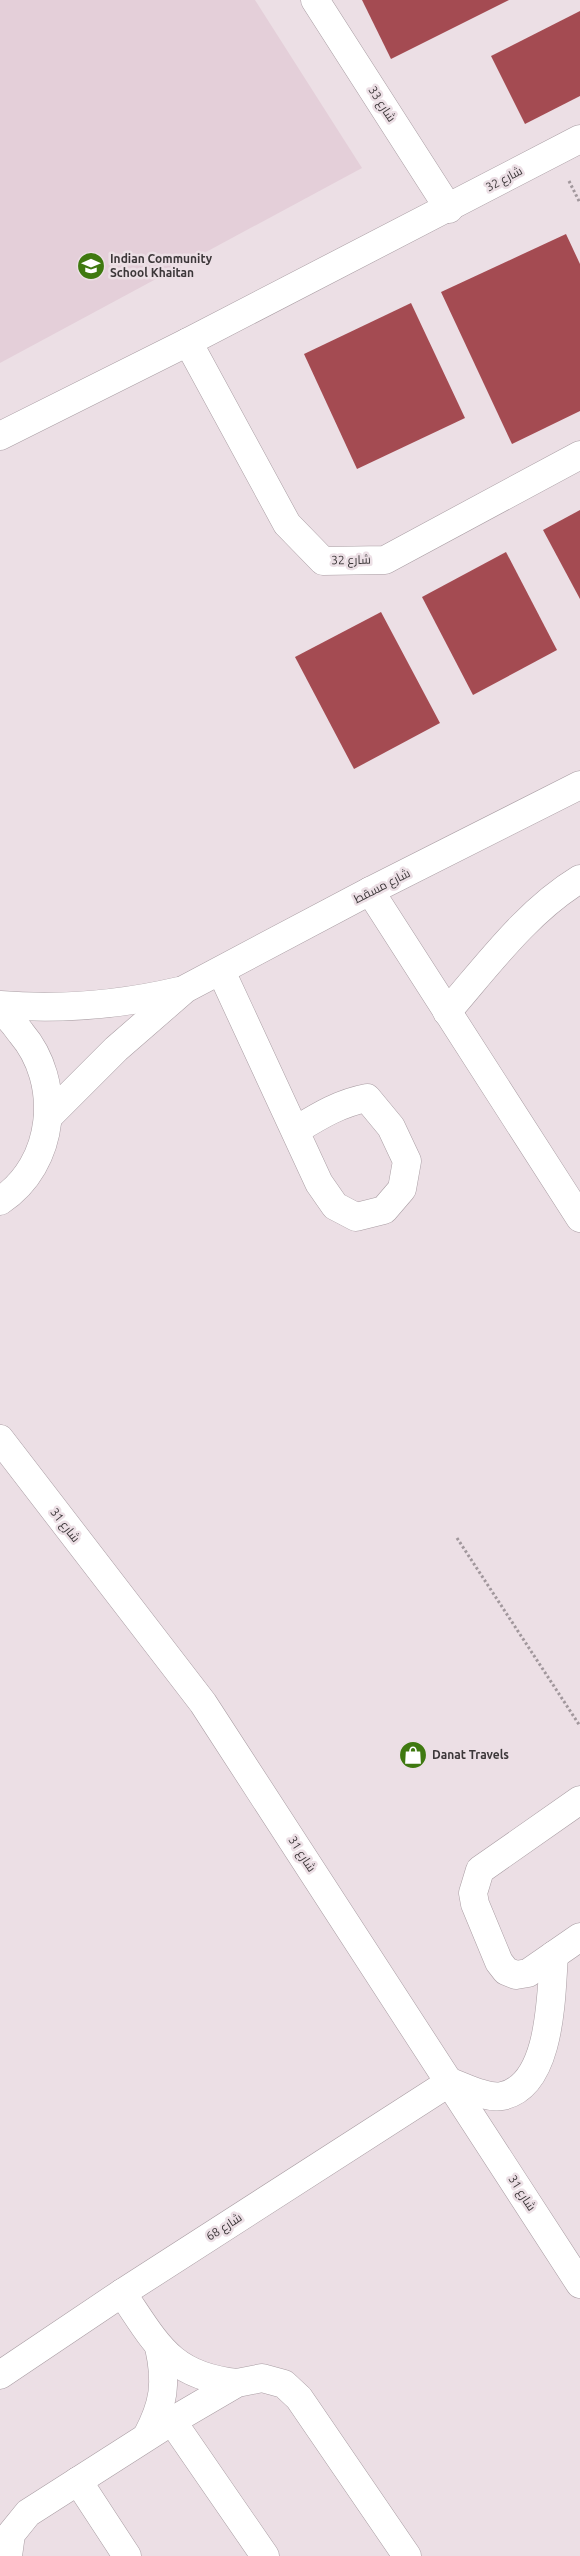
<svg xmlns="http://www.w3.org/2000/svg" width="580" height="2556" viewBox="0 0 580 2556" font-family="Ubuntu,Cairo,sans-serif">
  <style>
    .built { fill: #e4cfd9 }
    .building { fill: #a44b52 }
    .lines { fill: none; stroke-linecap: round; stroke-linejoin: round }
    .minor-casing { stroke: #a99da3; stroke-width: 29 }
    .path { stroke: #a1979c; stroke-width: 3; stroke-dasharray: 2.5 2.5; stroke-linecap: butt }
    .minor { stroke: #fff; stroke-width: 28 }
    .labels { text-anchor: middle; stroke-width: 5; stroke-linejoin: round; paint-order: stroke }
    .street-label { font-size: 12px; fill: #3c3739; stroke: #ecdfe5 }
    .poi-label { font-size: 12px; font-weight: bold; fill: #3c3739; stroke: #ecdfe5; text-anchor: start }
  </style>
  <rect width="100%" height="100%" fill="#ecdfe5"/>
  <path class="built" d="M0 0H255L362 168 0 363Z"/>
  <g class="building">
    <path d="M362 0H509L391 59Z"/>
    <path d="M580 11V96L525 124 491 56Z"/>
    <path d="M566 234 580 264V411L512 444 441 292Z"/>
    <path d="M411 303 465 418 357 469 304 354Z"/>
    <path d="M580 510V599L543 530Z"/>
    <path d="M506 552 557 650 473 695 422 597Z"/>
    <path d="M381 612 440 723 354 769 295 657Z"/>
  </g>
  <g class="lines">
    <g class="minor-casing">
      <g id="minor">
        <path d="M315 0 449 209"/>
        <path d="M188 342 287 524 323 561 385 560 580 455"/>
        <path d="M0 436 188 342 580 139"/>
        <path d="M370 891 580 1218"/>
        <path d="M221 971 319 1183 335 1206 356 1217 384 1210 402 1189 407 1161 391 1127 367 1098C340 1103 319 1116 296 1130"/>
        <path d="M0 1005C61 1010 119 1005 179 991"/>
        <path d="M0 1011C9 1016 15 1025 21 1033 63 1082 56 1164 0 1201"/>
        <path d="M447 1012C487 966 527 911 580 879"/>
        <path d="M48 1117 116 1049 185 989 370 891 580 785"/>
        <path d="M0 1439 203 1703 580 2284"/>
        <path d="M580 1800 480 1870 473 1893 475 1904 499 1962 506 1971 516 1975 528 1973 580 1937"/>
        <path d="M122 2293C157 2344 170 2376 237 2383"/>
        <path d="M0 2375 122 2293 450 2082C465 2087 486 2099 502 2096 552 2086 551 1994 554 1955"/>
        <path d="M172 2421 265 2556"/>
        <path d="M147 2436C164 2404 167 2383 159 2347"/>
        <path d="M78 2481 127 2556"/>
        <path d="M8 2556 11 2534 28 2513 172 2421 237 2383 262 2378 284 2384 299 2398 407 2556"/>
      </g>
    </g>
    <g class="path">
      <path d="M569 181 580 203"/>
      <path d="M457 1538 580 1726"/>
    </g>
    <use href="#minor" class="minor"/>
  </g>
  <defs>
    <g id="school-disc" transform="scale(1.4375)"><circle r="9.5" fill="#3f7910" stroke="#ecdfe5"/><path d="M0-5L7-2L0 1L-7-2ZM-4 1L0 2.5L4 1V4Q0 6-4 4Z" fill="#fff"/></g>
    <g id="shop-disc" transform="scale(1.4375)"><circle r="9.5" fill="#3f7910" stroke="#ecdfe5"/><path d="M-5-2.5h2.3a2.7 3.5 0 0 1 5.4 0H5L5.5 6h-11ZM-1.5-2.5h3a1.5 2.3 0 0 0-3 0Z" fill="#fff"/></g>
  </defs>
  <g fill-rule="evenodd">
    <use href="#school-disc" x="91" y="266"/>
    <use href="#shop-disc" x="413" y="1755"/>
  </g>
  <g class="labels">
    <g class="street-label">
      <text transform="translate(382 104) rotate(57)" y="4">شارع 33</text>
      <text transform="translate(504 179) rotate(-28)" y="4">شارع 32</text>
      <text transform="translate(351 560) rotate(-1)" y="4">شارع 32</text>
      <text transform="translate(382 886) rotate(-27)" y="4">شارع مسقط</text>
      <text transform="translate(65 1525) rotate(52)" y="4">شارع 31</text>
      <text transform="translate(302 1854) rotate(57)" y="4">شارع 31</text>
      <text transform="translate(522 2193) rotate(57)" y="4">شارع 31</text>
      <text transform="translate(224 2227) rotate(-33)" y="4">شارع 68</text>
    </g>
    <g class="poi-label">
      <text x="110" y="263">Indian Community<tspan x="110" dy="14">School Khaitan</tspan></text>
      <text x="432" y="1759">Danat Travels</text>
    </g>
  </g>
</svg>
